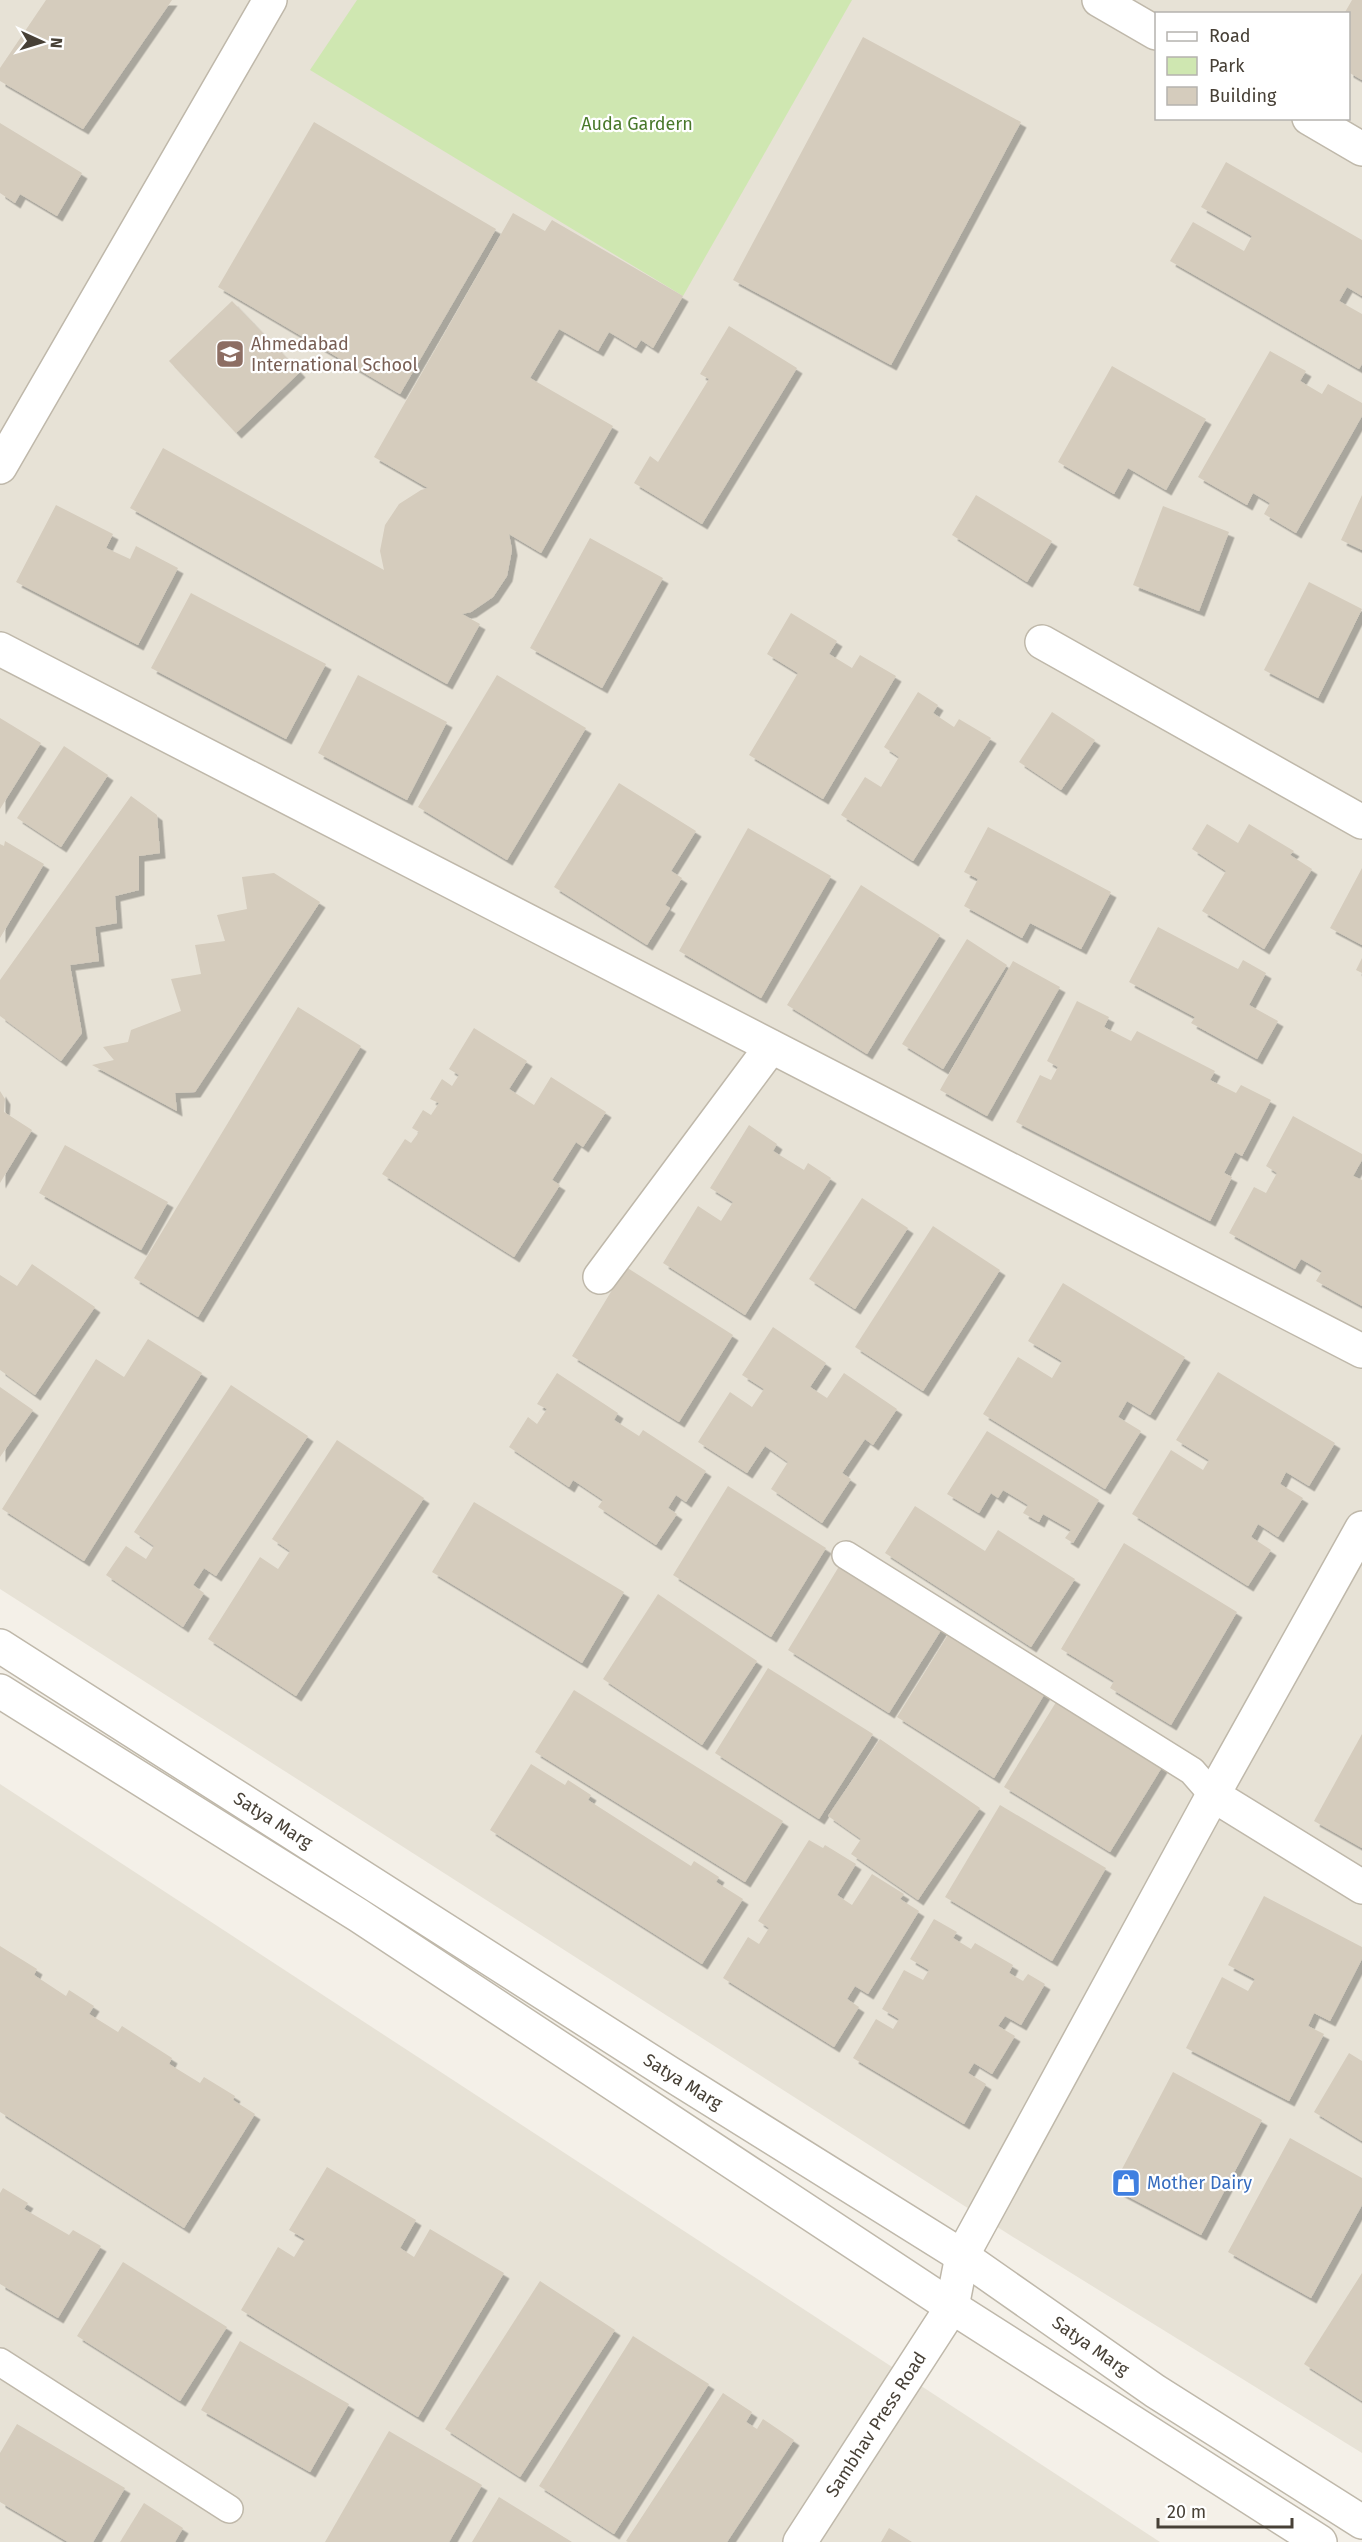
<svg xmlns="http://www.w3.org/2000/svg" width="1362" height="2542" viewBox="0 0 1362 2542" font-family="'Fira Sans',sans-serif">
  <style>
    .residential { fill: #e7e2d6; fill-rule: evenodd }
    .green { fill: #cfe7b1 }
    .building { fill: #d5ccbd; filter: url(#shadow) }
    .lines { fill: none; stroke-linecap: round; stroke-linejoin: round }
    .service-casing { stroke: #bfb8aa; stroke-width: 30 }
    .minor-casing { stroke: #bfb8aa; stroke-width: 36 }
    .tertiary-casing { stroke: #bfb8aa; stroke-width: 36 }
    .service { stroke: #fff; stroke-width: 27 }
    .minor { stroke: #fff; stroke-width: 33 }
    .tertiary { stroke: #fff; stroke-width: 33 }
    .labels { text-anchor: middle; stroke-width: 4.5; stroke-linejoin: round; paint-order: stroke }
    .park-label { font-size: 18px; fill: #48782a; stroke: #fff }
    .education-label { font-size: 18px; fill: #785e54; stroke: #fff; text-anchor: start }
    .street-label { font-size: 18px; fill: #474036; stroke: #fff }
    .shop-label { font-size: 18px; fill: #366cbe; stroke: #fff; text-anchor: start }
  </style>
  <defs>
    <filter id="shadow"><feDropShadow dx="5.5" dy="5.5" stdDeviation="0" flood-color="#0004"/></filter>
  </defs>
  <rect width="100%" height="100%" fill="#f4f0e8"/>
  <g class="residential">
    <path d="M0 0H1362V2453L1013 2237 0 1589ZM1156 14H1348V118H1156Z"/>
    <path d="M0 1784 1160 2542H0Z"/>
  </g>
  <path class="green" d="M357 0H852L683 296 310 70Z"/>
  <g class="building">
    <path d="M46 0H172L83 129 0 81V68Z"/>
    <path d="M1352 0H1362V80L1348 72V14H1344Z"/>
    <path d="M863 37 1021 122 891 365 733 280Z"/>
    <path d="M314 122 496 229 400 394 218 287Z"/>
    <path d="M0 123 82 173 57 216 20 194 15 203 0 193Z"/>
    <path d="M1226 162 1362 240V296L1347 287 1339 301 1362 314V364L1359 369 1170 261 1193 222 1244 251 1252 236 1201 207Z"/>
    <path d="M513 213 545 231 552 220 683 296 653 348 641 340 636 348 609 332 598 351 559 329 530 378 613 426 541 553 509 534 512 550 507 576 493 597 471 612 462 614 480 624 447 684 130 508 163 448 384 570 380 551 385 525 399 504 421 490 428 488 374 457Z"/>
    <path d="M232 301 300 372 236 433 169 361Z"/>
    <path d="M729 326 797 368 702 524 634 483 650 456 658 462 709 379 700 374Z"/>
    <path d="M1270 351 1306 371 1300 381 1322 394 1328 384 1362 403V416L1296 533 1264 514 1270 503 1253 493 1247 505 1198 477Z"/>
    <path d="M1112 366 1206 419 1166 490 1128 468 1114 494 1058 462Z"/>
    <path d="M976 495 1052 541 1027 582 952 535Z"/>
    <path d="M1362 495V550L1341 540Z"/>
    <path d="M56 505 113 534 106 548 130 559 136 546 178 568 138 645 16 582Z"/>
    <path d="M1163 506 1229 532 1199 611 1133 585Z"/>
    <path d="M590 538 663 578 602 688 530 648Z"/>
    <path d="M1309 582 1362 609 1318 698 1264 670Z"/>
    <path d="M191 593 326 664 286 739 151 668Z"/>
    <path d="M791 613 837 641 829 654 852 668 860 655 896 676 823 799 749 755 798 673 767 654Z"/>
    <path d="M358 675 447 722 407 800 318 753Z"/>
    <path d="M497 675 586 728 507 860 418 807Z"/>
    <path d="M918 692 938 705 933 713 954 727 959 719 991 738 913 861 841 815 865 777 881 787 899 757 884 747Z"/>
    <path d="M1052 712 1095 740 1061 790 1019 762Z"/>
    <path d="M0 718 41 743 0 809Z"/>
    <path d="M64 746 108 775 61 847 17 818Z"/>
    <path d="M619 783 696 831 671 871 682 878 665 905 670 908 647 945 554 887Z"/>
    <path d="M131 796 157 815 160 853 139 856V890L115 896 117 923 95 927 99 961 70 965 82 1033 61 1061 0 1016V980Z"/>
    <path d="M1207 824 1238 843 1249 824 1294 851 1290 855 1312 869 1264 949 1202 911 1226 871 1192 849Z"/>
    <path d="M988 827 1111 892 1081 949 1030 923 1022 938 964 906 978 879 964 872Z"/>
    <path d="M748 828 831 876 761 998 679 951Z"/>
    <path d="M5 841 44 864 0 938V844L4 846Z"/>
    <path d="M1362 868V945L1330 928Z"/>
    <path d="M274 873 320 902 195 1092 175 1093 177 1111 92 1065 114 1060 103 1047 128 1042 131 1030 181 1011 171 979 201 974 195 945 225 941 217 915 247 909 242 877Z"/>
    <path d="M861 885 940 935 867 1054 787 1005Z"/>
    <path d="M1158 927 1238 969 1243 960 1266 973 1249 1005 1278 1021 1257 1059 1191 1023 1195 1017 1129 982Z"/>
    <path d="M967 939 1007 965 943 1069 902 1044Z"/>
    <path d="M1362 958V973L1356 970Z"/>
    <path d="M1013 961 1060 987 987 1116 940 1090Z"/>
    <path d="M1077 1001 1109 1017 1104 1027 1131 1041 1137 1031 1215 1071 1210 1080 1236 1093 1241 1085 1271 1100 1242 1156 1235 1152 1224 1173 1232 1177 1210 1221 1016 1122 1040 1075 1051 1080 1058 1067 1047 1061Z"/>
    <path d="M298 1007 361 1046 198 1317 134 1278Z"/>
    <path d="M474 1028 527 1061 509 1089 534 1105 551 1077 606 1112 583 1147 576 1142 552 1180 560 1185 514 1257 382 1174 405 1139 411 1143 419 1132 412 1128 423 1110 431 1115 439 1103 430 1099 442 1079 452 1086 459 1075 449 1069Z"/>
    <path d="M0 1091 5 1099 4 1112 32 1130 0 1183Z"/>
    <path d="M1293 1116 1362 1154V1160L1353 1176 1362 1180V1306L1316 1281 1322 1271 1301 1259 1295 1269 1229 1233 1254 1187 1266 1193 1277 1173 1266 1166Z"/>
    <path d="M749 1125 777 1144 773 1151 804 1170 808 1163 831 1178 745 1315 663 1263 698 1206 721 1221 733 1202 710 1188Z"/>
    <path d="M65 1145 168 1202 141 1250 39 1193Z"/>
    <path d="M862 1198 908 1228 855 1309 809 1279Z"/>
    <path d="M933 1226 1000 1270 923 1391 855 1347Z"/>
    <path d="M32 1264 95 1307 35 1395 0 1370V1275L17 1286Z"/>
    <path d="M626 1267 733 1335 679 1422 572 1356Z"/>
    <path d="M1063 1283 1185 1357 1150 1415 1127 1401 1118 1417 1141 1431 1105 1489 983 1414 1018 1357 1052 1378 1062 1361 1028 1341Z"/>
    <path d="M773 1327 826 1363 810 1387 827 1398 844 1373 897 1409 873 1445 865 1439 842 1473 851 1479 822 1523 771 1489 788 1462 765 1446 747 1473 698 1442 730 1392 752 1407 764 1389 742 1375Z"/>
    <path d="M148 1339 202 1373 84 1561 2 1509 96 1359 124 1377Z"/>
    <path d="M1218 1372 1335 1443 1309 1486 1286 1472 1280 1484 1303 1498 1278 1537 1258 1524 1251 1537 1271 1550 1248 1586 1132 1514 1171 1450 1203 1470 1209 1460 1176 1440Z"/>
    <path d="M557 1373 618 1413 614 1420 639 1436 643 1430 706 1471 686 1502 676 1495 668 1508 677 1514 656 1545 598 1507 603 1500 573 1480 569 1487 509 1447 528 1417 537 1424 547 1409 537 1404Z"/>
    <path d="M231 1385 308 1436 216 1576 204 1568 193 1585 204 1593 183 1627 106 1575 126 1546 146 1559 154 1546 134 1532Z"/>
    <path d="M0 1387 33 1410 0 1457Z"/>
    <path d="M987 1431 1099 1500 1073 1543 1065 1538 1071 1530 1043 1514 1039 1522 1023 1513 1028 1505 1003 1490 998 1498 991 1493 979 1513 947 1494Z"/>
    <path d="M337 1440 424 1498 296 1696 208 1639 260 1557 278 1569 290 1551 272 1539Z"/>
    <path d="M728 1486 826 1548 771 1637 673 1575Z"/>
    <path d="M474 1502 624 1592 582 1663 432 1572Z"/>
    <path d="M915 1506 985 1551 998 1530 1075 1579 1031 1647 885 1553Z"/>
    <path d="M1124 1543 1237 1612 1171 1725 1110 1688 1114 1681 1061 1649Z"/>
    <path d="M846 1555 945 1624 889 1713 788 1650Z"/>
    <path d="M658 1594 757 1661 702 1745 603 1679Z"/>
    <path d="M951 1630 1047 1690 994 1778 897 1717Z"/>
    <path d="M768 1668 873 1734 819 1819 715 1753Z"/>
    <path d="M574 1690 783 1821 745 1882 535 1752Z"/>
    <path d="M1061 1694 1167 1759 1110 1852 1004 1787Z"/>
    <path d="M1362 1734V1848L1314 1821Z"/>
    <path d="M880 1739 980 1808 918 1900 851 1854 861 1839 828 1816Z"/>
    <path d="M531 1764 565 1785 568 1780 591 1795 588 1800 691 1866 694 1861 719 1877 716 1882 743 1899 702 1964 490 1830Z"/>
    <path d="M1000 1805 1106 1868 1052 1961 945 1897Z"/>
    <path d="M809 1840 823 1848 825 1845 856 1864 837 1895 852 1905 872 1874 904 1894 900 1899 919 1911 868 1994 855 1986 847 1999 859 2007 834 2047 723 1978 748 1937 759 1944 769 1928 758 1921Z"/>
    <path d="M1264 1896 1362 1947V1959L1330 2021 1314 2013 1308 2026 1324 2034 1289 2101 1186 2048 1222 1977 1248 1991 1255 1979 1228 1965Z"/>
    <path d="M934 1919 957 1932 953 1938 971 1949 975 1943 1013 1965 1009 1973 1023 1981 1028 1974 1045 1984 1021 2025 1005 2016 998 2026 1015 2036 992 2074 974 2063 968 2073 986 2084 964 2124 853 2058 876 2019 893 2029 899 2019 882 2009 904 1970 923 1980 929 1970 910 1959Z"/>
    <path d="M0 1946 37 1969 34 1975 66 1996 69 1990 94 2006 89 2014 118 2032 122 2026 172 2058 169 2064 200 2083 204 2077 235 2096 233 2100 255 2114 184 2228 0 2112Z"/>
    <path d="M1349 2053 1362 2061V2141L1314 2112Z"/>
    <path d="M1173 2072 1262 2120 1201 2235 1112 2188Z"/>
    <path d="M1290 2138 1362 2178V2205L1311 2298 1228 2252Z"/>
    <path d="M327 2167 416 2220 400 2248 414 2257 430 2229 504 2273 418 2417 241 2310 278 2247 294 2257 305 2239 289 2230Z"/>
    <path d="M3 2188 28 2203 24 2209 69 2235 73 2230 101 2246 58 2318 0 2284V2193Z"/>
    <path d="M123 2262 227 2327 180 2401 77 2336Z"/>
    <path d="M1362 2273V2401L1304 2364Z"/>
    <path d="M540 2281 615 2330 520 2477 445 2429Z"/>
    <path d="M633 2336 709 2384 614 2534 539 2486Z"/>
    <path d="M240 2341 349 2404 310 2472 201 2410Z"/>
    <path d="M723 2393 752 2412 746 2422 757 2429 763 2419 794 2440 727 2542H628L626 2541Z"/>
    <path d="M17 2424 125 2488 93 2542H68L0 2502V2453Z"/>
    <path d="M389 2431 482 2485 449 2542H325Z"/>
    <path d="M499 2497 572 2542H472Z"/>
    <path d="M144 2503 183 2528 175 2542H120Z"/>
    <path d="M889 2528 912 2542H881Z"/>
  </g>
  <g class="lines">
    <g class="service-casing">
      <g id="service">
        <path d="M846 1555 1192 1771 1213 1795"/>
        <path d="M0 2362 229 2509"/>
      </g>
    </g>
    <g class="minor-casing">
      <g id="minor">
        <path d="M1099 0 1156 33"/>
        <path d="M1309 118 1362 149"/>
        <path d="M0 467 270 0"/>
        <path d="M1042 642 1362 822"/>
        <path d="M0 649 1362 1351"/>
        <path d="M600 1277 771 1047"/>
        <path d="M1213 1795 1362 1887"/>
        <path id="s1" d="M800 2542 952 2307 962 2256 1213 1795 1362 1528"/>
      </g>
    </g>
    <g class="tertiary-casing">
      <g id="tertiary">
        <path id="s2" d="M0 1646 669 2073 962 2256 1155 2391 1362 2522"/>
        <path d="M0 1691 358 1915 952 2307 1320 2542"/>
      </g>
    </g>
    <use href="#service" class="service"/>
    <use href="#minor" class="minor"/>
    <use href="#tertiary" class="tertiary"/>
  </g>
  <defs>
    <g id="school-square" transform="scale(1.5)"><rect x="-9" y="-9" width="18" height="18" rx="4" fill="#8d6e63" stroke="#fff"/><path d="M0-5L7-2L0 1L-7-2ZM-4 1L0 2.5L4 1V4Q0 6-4 4Z" fill="#fff"/></g>
    <g id="shop-square" transform="scale(1.5)"><rect x="-9" y="-9" width="18" height="18" rx="4" fill="#3f7fe0" stroke="#fff"/><path d="M-5-2.5h2.3a2.7 3.5 0 0 1 5.4 0H5L5.5 6h-11ZM-1.5-2.5h3a1.5 2.3 0 0 0-3 0Z" fill="#fff"/></g>
  </defs>
  <g fill-rule="evenodd">
    <use href="#school-square" x="230" y="354"/>
    <use href="#shop-square" x="1126" y="2183"/>
  </g>
  <g class="labels">
    <g class="park-label">
      <text x="637" y="130">Auda Gardern</text>
    </g>
    <g class="education-label">
      <text x="251" y="350">Ahmedabad<tspan x="251" dy="21">International School</tspan></text>
    </g>
    <g class="street-label">
      <text dy="6" stroke="none"><textPath href="#s2" startOffset="324">Satya Marg</textPath></text>
      <text dy="6" stroke="none"><textPath href="#s2" startOffset="810">Satya Marg</textPath></text>
      <text dy="6" stroke="none"><textPath href="#s2" startOffset="1296">Satya Marg</textPath></text>
      <text dy="6" stroke="none"><textPath href="#s1" startOffset="140">Sambhav Press Road</textPath></text>
    </g>
    <g class="shop-label">
      <text x="1147" y="2189">Mother Dairy</text>
    </g>
  </g>
  <rect x="1155" y="12" width="195" height="108" fill="#ffffff" stroke="#b5b3af" stroke-width="1.5"/>
  <rect x="1167" y="32" width="30" height="9" fill="#ffffff" stroke="#b5b3af" stroke-width="1.5"/>
  <text x="1209" y="42" font-size="18" fill="#474036">Road</text>
  <rect x="1167" y="57" width="30" height="18" fill="#cfe7b1" stroke="#b5b3af" stroke-width="1.5"/>
  <text x="1209" y="72" font-size="18" fill="#474036">Park</text>
  <rect x="1167" y="87" width="30" height="18" fill="#d5ccbd" stroke="#b5b3af" stroke-width="1.5"/>
  <text x="1209" y="102" font-size="18" fill="#474036">Building</text>
  <g transform="translate(42 42) rotate(94)" stroke="#ffffff" stroke-width="4.5" paint-order="stroke">
  <path d="M0-4.5L10 22L0 15L-10 22Z" fill="#474036"/>
  <text y="-9" font-size="16" font-weight="bold" text-anchor="middle" fill="#474036">N</text>
  </g>
  <path d="M1158 2518v9h134v-9" fill="none" stroke="#474036" stroke-width="3"/>
  <text x="1167" y="2518" font-size="18" fill="#474036" stroke="#ffffff" stroke-width="4.5" paint-order="stroke">20 m</text>
</svg>
